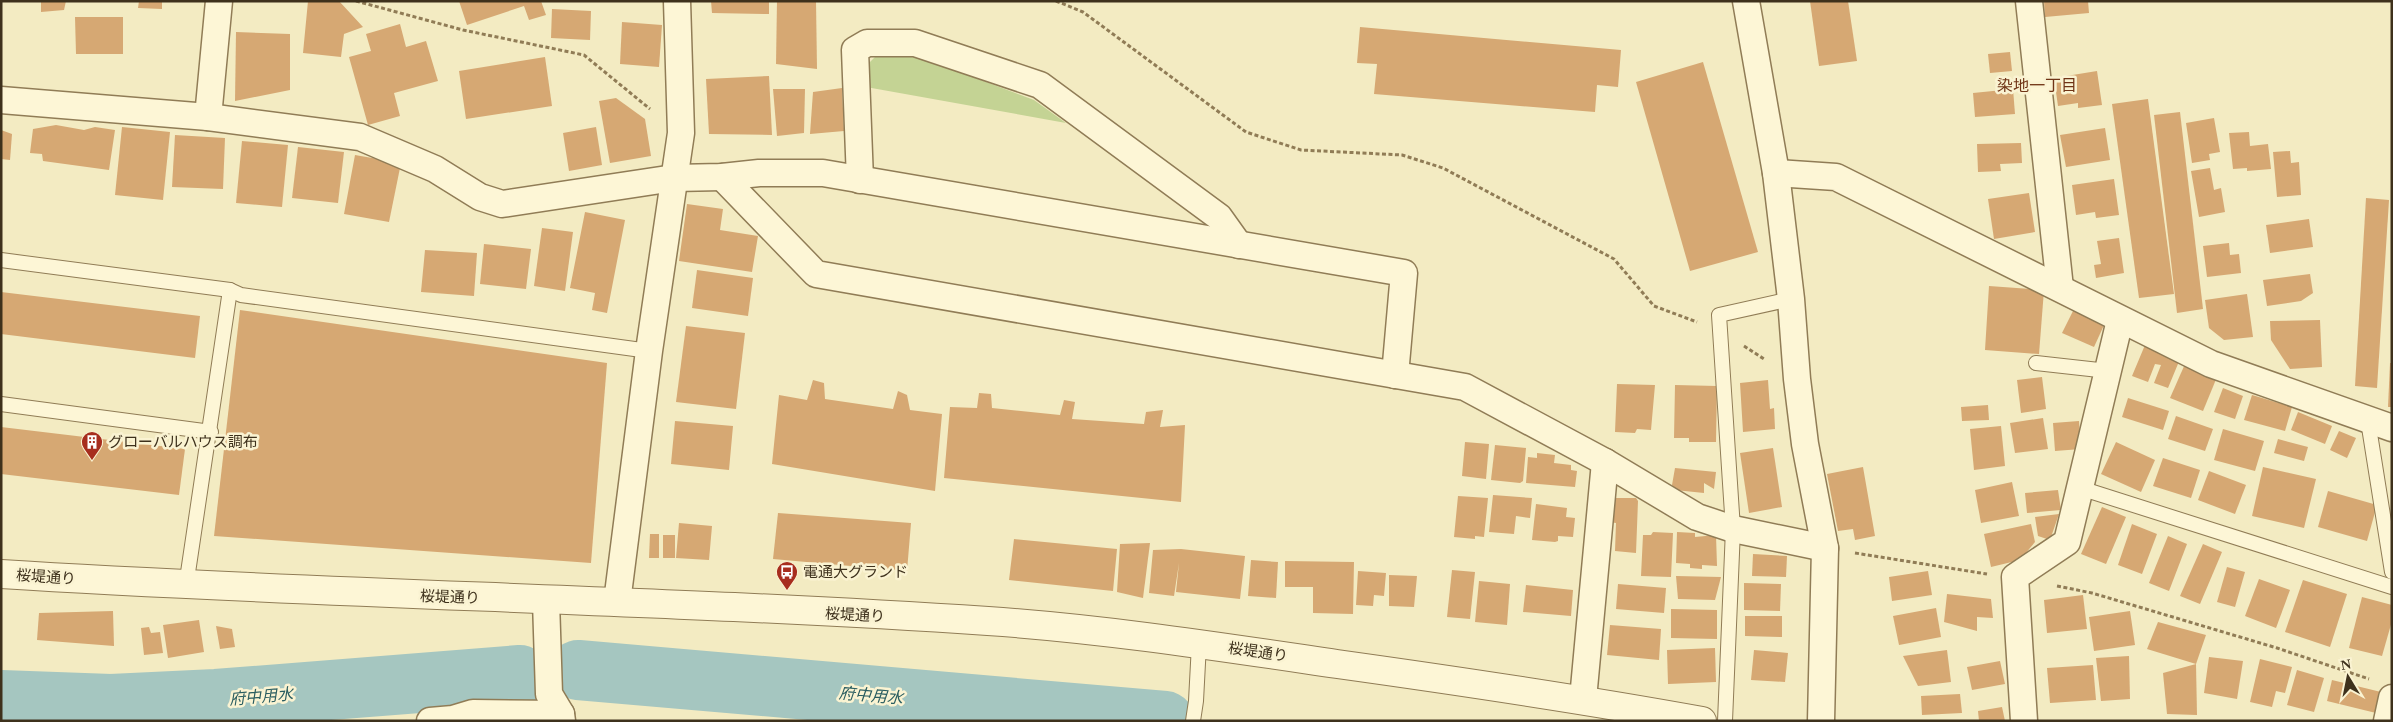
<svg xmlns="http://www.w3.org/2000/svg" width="2393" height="722" viewBox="0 0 2393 722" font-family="'Times New Roman','Noto Sans JP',serif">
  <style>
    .green { fill: #c4d394 }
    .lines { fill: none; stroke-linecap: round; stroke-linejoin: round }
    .river { stroke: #a5c6c0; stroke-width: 60 }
    .building { fill: #d6a873 }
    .service-casing { stroke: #907c56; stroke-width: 16 }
    .minor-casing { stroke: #907c56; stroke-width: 29 }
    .tertiary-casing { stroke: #907c56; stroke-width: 30 }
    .path { stroke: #907c56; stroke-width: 3; stroke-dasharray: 4 2.5; stroke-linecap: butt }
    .service { stroke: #fdf6d6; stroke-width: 14 }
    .minor { stroke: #fdf6d6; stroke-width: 26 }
    .tertiary { stroke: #fdf6d6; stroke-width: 28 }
    .labels { text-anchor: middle; stroke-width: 5; stroke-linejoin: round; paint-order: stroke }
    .poi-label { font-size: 15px; fill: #3e311c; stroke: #faf3d2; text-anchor: start }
    .street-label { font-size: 15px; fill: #3e311c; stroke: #faf3d2 }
    .neighbourhood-label { font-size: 16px; fill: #703416; stroke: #faf3d2 }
    .water-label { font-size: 16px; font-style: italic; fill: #2a5d60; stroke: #faf3d2 }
  </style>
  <rect width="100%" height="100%" fill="#f3ebc2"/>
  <path class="green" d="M917 56 1034 100 1066 123 866 87V66L875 57Z"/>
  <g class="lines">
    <g class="river">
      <path d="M578 670 1165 721"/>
      <path d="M1 700 111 704 216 699 520 675"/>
    </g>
  </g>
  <g class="building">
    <path d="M41 1H66L64 10 41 12Z"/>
    <path d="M139 1H162V9L138 8Z"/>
    <path d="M308 1H339L363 27 344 34 341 57 303 53Z"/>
    <path d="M459 1H541L546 15 529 20 524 6 467 25Z"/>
    <path d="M711 1H769V14L712 13Z"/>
    <path d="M777 1H816L817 69 776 64Z"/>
    <path d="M1810 1H1848L1857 61 1819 66Z"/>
    <path d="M2044 1H2088L2089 13 2045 17Z"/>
    <path d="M552 9 591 11 590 40 551 38Z"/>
    <path d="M75 17H123V54H76Z"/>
    <path d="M622 22 662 25 659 67 620 64Z"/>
    <path d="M400 24 406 47 426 41 438 81 394 93 400 116 368 125 349 57 371 51 366 34Z"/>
    <path d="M1360 27 1621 50 1618 87 1597 85 1595 112 1374 94 1377 64 1357 63Z"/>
    <path d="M236 32 290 34V90L235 101Z"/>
    <path d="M2010 52 2012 71 1990 73 1988 54Z"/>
    <path d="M545 57 552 106 466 119 459 71Z"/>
    <path d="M1703 62 1758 252 1690 271 1636 82Z"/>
    <path d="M2097 71 2102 105 2078 108V103L2058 106 2054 78Z"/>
    <path d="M769 76 772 135 709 134 706 79Z"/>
    <path d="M842 88 844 131 810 134 813 92Z"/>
    <path d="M773 89H805L804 133 777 136Z"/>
    <path d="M2013 89 2015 114 1975 117 1973 93Z"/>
    <path d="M616 98 645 119 651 156 610 163 599 101Z"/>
    <path d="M2148 99 2174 294 2139 298 2112 104Z"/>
    <path d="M2180 112 2203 309 2177 313 2154 115Z"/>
    <path d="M2214 118 2220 152 2209 154 2210 160 2192 163 2186 123Z"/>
    <path d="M56 125 84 130 95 127 115 130 109 170 43 161 42 154 30 153 33 129Z"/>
    <path d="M122 127 170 132 163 200 115 195Z"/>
    <path d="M596 127 602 165 569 171 563 133Z"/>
    <path d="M2105 128 2110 160 2066 167 2060 135Z"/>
    <path d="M1 130 12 134 10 160 1 159Z"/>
    <path d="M2249 132 2250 146 2268 144 2271 169 2247 171V168L2233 169 2229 133Z"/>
    <path d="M175 135 225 138 223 189 172 187Z"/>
    <path d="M242 141 288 145 282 207 236 203Z"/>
    <path d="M2021 143 2022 163 2000 164 2001 171 1978 172 1977 144Z"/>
    <path d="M298 147 344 152 338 203 292 198Z"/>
    <path d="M2290 151 2291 163 2299 162 2301 195 2277 197 2273 152Z"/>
    <path d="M355 155 401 163 389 222 344 214Z"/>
    <path d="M2210 168 2214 190 2221 188 2225 212 2199 217 2191 171Z"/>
    <path d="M2114 179 2119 215 2096 218 2095 212 2076 215 2072 185Z"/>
    <path d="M2029 193 2035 232 1994 239 1988 199Z"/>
    <path d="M2366 198 2389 200 2377 388 2355 386Z"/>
    <path d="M687 204 723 209 720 230 758 236 752 272 679 261Z"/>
    <path d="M585 212 625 220 607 313 592 310 595 293 570 288Z"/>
    <path d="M2309 219 2313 247 2270 253 2266 225Z"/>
    <path d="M542 228 573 232 565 291 534 286Z"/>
    <path d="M2119 238 2124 273 2096 278 2094 265 2101 264 2097 241Z"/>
    <path d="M2229 243 2230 255 2239 254 2241 273 2207 277 2203 246Z"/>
    <path d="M484 244 531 249 526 289 480 284Z"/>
    <path d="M425 250 477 253 474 296 421 292Z"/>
    <path d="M697 270 753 278 748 316 692 308Z"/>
    <path d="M2310 274 2313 293 2301 301 2267 306 2263 280Z"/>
    <path d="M1989 286 2044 290 2039 354 1985 350Z"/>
    <path d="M1 292 200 316 195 358 1 334Z"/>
    <path d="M2247 294 2253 337 2224 340 2209 328 2205 300Z"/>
    <path d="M2074 309 2105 323 2094 347 2062 333Z"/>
    <path d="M240 310 607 363 591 563 214 536Z"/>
    <path d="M2320 320 2322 367 2290 369 2271 340 2270 321Z"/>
    <path d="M686 326 745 333 736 409 676 402Z"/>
    <path d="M2145 345 2180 359 2168 388 2154 383 2161 365 2155 364 2148 382 2132 376Z"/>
    <path d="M2390 363H2392V407H2388Z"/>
    <path d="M2185 364 2217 377 2203 411 2170 398Z"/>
    <path d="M2042 377 2046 409 2021 413 2017 380Z"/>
    <path d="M813 380 824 383 825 399 893 409 898 391 907 395 910 410 942 414 935 491 772 464 779 395 807 400Z"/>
    <path d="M1768 380 1770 409 1774 408 1775 429 1743 432 1740 383Z"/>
    <path d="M1617 384 1655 385 1651 430 1637 429 1635 433 1615 432Z"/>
    <path d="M1675 385 1717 386 1716 442H1689V438H1674Z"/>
    <path d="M2223 388 2243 396 2235 419 2214 412Z"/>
    <path d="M979 393 991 394 992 408 1060 415 1064 400 1075 402 1072 419 1144 424 1146 412 1163 410 1160 427 1185 425 1181 502 944 478 950 407 977 408Z"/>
    <path d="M2252 395 2292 407 2285 431 2244 420Z"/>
    <path d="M2128 398 2169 411 2163 430 2122 417Z"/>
    <path d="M1988 405 1989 420 1962 421 1961 407Z"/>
    <path d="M2298 412 2332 426 2325 444 2291 430Z"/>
    <path d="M2176 416 2213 429 2205 451 2168 439Z"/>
    <path d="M2043 418 2048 449 2015 453 2010 423Z"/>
    <path d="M675 421 733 426 729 470 671 464Z"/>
    <path d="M2079 421 2081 449 2055 451 2053 423Z"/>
    <path d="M2001 426 2005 466 1974 470 1970 429Z"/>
    <path d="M1 427 185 449 179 495 1 474Z"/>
    <path d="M2223 429 2264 441 2255 471 2214 460Z"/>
    <path d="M2339 431 2356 438 2347 458 2330 450Z"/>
    <path d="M2278 439 2308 447 2304 461 2274 453Z"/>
    <path d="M1465 442 1489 444 1486 479 1462 476Z"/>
    <path d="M2116 442 2155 460 2141 492 2101 474Z"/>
    <path d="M1495 445 1526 448 1523 481 1520 483 1491 480Z"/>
    <path d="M1773 448 1782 507 1749 513 1740 453Z"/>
    <path d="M1537 453 1555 455 1554 463 1571 465V470L1577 471 1575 487 1526 483 1528 457 1537 458Z"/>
    <path d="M2163 458 2200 470 2191 498 2153 486Z"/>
    <path d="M1863 467 1875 536 1855 540 1853 529 1838 531 1827 474Z"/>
    <path d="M2263 467 2316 479 2304 528 2252 516Z"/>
    <path d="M1675 468 1716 472 1714 489 1704 483V493L1675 490 1672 485Z"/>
    <path d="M2209 471 2246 485 2235 514 2198 500Z"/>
    <path d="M2012 482 2019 516 1981 523 1975 490Z"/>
    <path d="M2058 490 2061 510 2027 513 2025 493Z"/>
    <path d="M2328 491 2377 505 2367 541 2318 527Z"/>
    <path d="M1493 495 1532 498 1530 518 1516 516 1514 534 1489 532Z"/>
    <path d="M1458 496 1488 498 1484 537 1475 536V539L1454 537Z"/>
    <path d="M1613 498H1636L1638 501 1636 553 1615 551 1616 523 1609 522Z"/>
    <path d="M1536 504 1567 508 1566 517 1575 518 1573 537 1558 536V541L1555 542 1532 540Z"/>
    <path d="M2102 507 2126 517 2106 564 2081 554Z"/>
    <path d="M778 513 911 523 907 571 773 559Z"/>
    <path d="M2059 514 2050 540 2038 536 2035 517Z"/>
    <path d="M679 523 712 526 709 560 676 558Z"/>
    <path d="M2031 524 2035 542 2020 560 1991 567 1984 534Z"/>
    <path d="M2132 524 2157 534 2142 574 2118 565Z"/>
    <path d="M1653 532 1673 533 1671 577 1641 576 1643 535H1651Z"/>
    <path d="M1677 532 1695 533V537L1716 535 1717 566 1702 565V569L1690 568V564L1676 563Z"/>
    <path d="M650 534H659V558H649Z"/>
    <rect x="663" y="535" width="12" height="23"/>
    <path d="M2168 536 2187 544 2169 591 2149 583Z"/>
    <path d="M1014 539 1117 549 1113 591 1009 580Z"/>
    <path d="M1150 543 1143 598 1117 592 1120 544Z"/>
    <path d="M2203 544 2222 552 2200 604 2180 596Z"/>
    <path d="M1181 549 1245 556 1240 599 1176 592 1179 563 1174 596 1149 593 1153 550Z"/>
    <path d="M1753 554 1787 556 1786 577 1752 576Z"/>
    <path d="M1251 560 1278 562 1276 598 1248 596Z"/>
    <path d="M1285 561 1354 562 1353 614 1313 613V587H1285Z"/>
    <path d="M2227 567 2245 572 2235 607 2217 602Z"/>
    <path d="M1452 570 1475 572 1470 619 1447 617Z"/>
    <path d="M1358 571 1386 573 1384 596 1374 595 1373 606 1356 605Z"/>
    <path d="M1928 571 1932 595 1892 601 1889 577Z"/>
    <path d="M1389 575 1417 576 1414 607 1389 606Z"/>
    <path d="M1676 576 1721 577 1715 600 1678 599Z"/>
    <path d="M2259 579 2290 590 2276 628 2245 616Z"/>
    <path d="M2303 580 2347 594 2330 647 2285 632Z"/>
    <path d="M1479 581 1510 584 1507 625 1475 622Z"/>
    <path d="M1744 583 1781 584 1780 611 1744 610Z"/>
    <path d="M1618 584 1666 588 1664 613 1616 609Z"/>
    <path d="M1526 585 1573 590 1571 616 1523 612Z"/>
    <path d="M1947 594 1991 599 1993 618 1977 617V631L1944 622Z"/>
    <path d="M2083 595 2087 629 2047 633 2044 600Z"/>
    <path d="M2362 597 2392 605V621L2382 656 2349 648Z"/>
    <path d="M1936 608 1941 637 1899 645 1893 616Z"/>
    <path d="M1671 609 1717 610V639L1671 638Z"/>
    <path d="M113 611 114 646 37 640 39 613Z"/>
    <path d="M2130 611 2135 645 2094 651 2089 617Z"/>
    <path d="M1745 616H1782V637L1745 636Z"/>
    <path d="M199 620 204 652 168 658 163 625Z"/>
    <path d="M2158 622 2206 635 2196 664 2147 649Z"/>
    <path d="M1610 625 1661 629 1659 660 1607 655Z"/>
    <path d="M216 626 232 629 235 647 220 649Z"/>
    <path d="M149 627 151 633 160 632 163 653 144 655 141 628Z"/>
    <path d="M1715 648 1716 682 1668 684 1667 650Z"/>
    <path d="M1754 650 1788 653 1785 682 1751 680Z"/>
    <path d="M1947 650 1951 682 1918 686 1903 656Z"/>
    <path d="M2129 656 2130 699 2101 701 2096 658Z"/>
    <path d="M2209 657 2243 661 2237 699 2204 693Z"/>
    <path d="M2260 659 2292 667 2285 693 2276 691 2272 707 2250 702Z"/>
    <path d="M2000 661 2005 684 1972 690 1967 667Z"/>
    <path d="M2196 664 2197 715 2167 714 2163 673Z"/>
    <path d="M2093 665 2096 700 2050 703 2047 668Z"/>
    <path d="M2297 670 2324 678 2314 712 2287 705Z"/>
    <path d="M2332 680 2381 692 2376 713 2327 701Z"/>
    <path d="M1960 694 1962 713 1922 715 1921 696Z"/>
    <path d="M2002 707 2005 721H1979L1978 711Z"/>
  </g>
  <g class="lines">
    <g class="service-casing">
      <g id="service">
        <path d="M1 260 230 290 241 295 649 351"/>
        <path d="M2036 363 2108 371"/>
        <path d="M1 404 211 432"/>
        <path d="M2368 421 2392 572"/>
        <path d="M2080 488 2392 587"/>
        <path d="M186 586 230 290"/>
        <path d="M1193 721 1196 701 1199 644"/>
        <path d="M1725 721 1733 529 1719 315 1791 299"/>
      </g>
    </g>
    <g class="minor-casing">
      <g id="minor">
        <path d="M1746 1 1776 173 1791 299 1797 379 1805 444 1825 548 1821 721"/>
        <path d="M2029 1 2060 288"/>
        <path d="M1 100 208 117 360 137 435 169 480 197 502 204 674 178 722 177 759 173H823L1404 273 1395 375"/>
        <path d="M208 117 219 1"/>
        <path d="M1776 173 1836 177 2211 364 2392 428"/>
        <path d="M722 177 816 274 1465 387 1605 462 1697 517 1733 529 1825 548"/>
        <path d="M860 180 855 50 867 43H915L1040 85 1219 217 1239 245"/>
        <path d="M546 601 549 694 561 714 562 721"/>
        <path d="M617 602 649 351 681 133 677 1"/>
        <path d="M1583 699 1605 462"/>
        <path d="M430 721 453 719 473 713 561 714"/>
        <path d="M2024 721 2015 577 2067 542 2120 320"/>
        <path d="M2387 721 2392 698"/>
      </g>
    </g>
    <g class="tertiary-casing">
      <path id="tertiary" d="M1 574C330 595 659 599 988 621 1105 629 1221 647 1337 664 1459 681 1581 699 1702 721"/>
    </g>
    <g class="path">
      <path d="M356 1 463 30 584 55 650 109"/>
      <path d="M1056 1 1083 12 1246 132 1301 150 1402 155 1443 168 1614 259 1654 306 1697 322"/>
      <path d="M1744 346 1764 359"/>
      <path d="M1855 553 1987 574"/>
      <path d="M2057 586 2092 593 2277 648 2369 679"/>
    </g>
    <use href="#service" class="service"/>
    <use href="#minor" class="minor"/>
    <use href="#tertiary" class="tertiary"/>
  </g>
  <defs>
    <g id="building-pin" transform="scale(1.125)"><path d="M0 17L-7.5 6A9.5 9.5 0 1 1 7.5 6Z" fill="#a72d1e" stroke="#faf3d2"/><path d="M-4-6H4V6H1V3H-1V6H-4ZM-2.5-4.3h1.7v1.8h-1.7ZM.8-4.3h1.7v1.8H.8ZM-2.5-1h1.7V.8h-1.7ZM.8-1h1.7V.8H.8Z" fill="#fff"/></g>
    <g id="bus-pin" transform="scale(1.125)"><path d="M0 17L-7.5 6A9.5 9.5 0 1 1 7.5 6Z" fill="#a72d1e" stroke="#faf3d2"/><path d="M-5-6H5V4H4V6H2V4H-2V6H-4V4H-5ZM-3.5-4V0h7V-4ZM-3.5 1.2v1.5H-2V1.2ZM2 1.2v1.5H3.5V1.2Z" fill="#fff"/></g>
  </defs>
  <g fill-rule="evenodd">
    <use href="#building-pin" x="92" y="442"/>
    <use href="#bus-pin" x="787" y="572"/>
  </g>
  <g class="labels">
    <g class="poi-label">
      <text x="108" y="447">グローバルハウス調布</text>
      <text x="803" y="577">電通大グランド</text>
    </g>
    <g class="street-label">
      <text transform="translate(46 577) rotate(4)" y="5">桜堤通り</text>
      <text transform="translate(450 597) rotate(2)" y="5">桜堤通り</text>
      <text transform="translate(855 615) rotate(3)" y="5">桜堤通り</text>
      <text transform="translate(1258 652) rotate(8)" y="5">桜堤通り</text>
    </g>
    <g class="neighbourhood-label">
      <text x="2037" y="91">染地一丁目</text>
    </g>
    <g class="water-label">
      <text transform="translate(871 695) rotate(5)" y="6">府中用水</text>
      <text transform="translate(261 696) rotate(-5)" y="6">府中用水</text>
    </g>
  </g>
  <rect width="2393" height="722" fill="none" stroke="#3e311c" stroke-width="5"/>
  <g transform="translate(2348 677) rotate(350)" stroke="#faf3d2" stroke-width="4" paint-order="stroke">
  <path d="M0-4L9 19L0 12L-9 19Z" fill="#3e311c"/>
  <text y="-8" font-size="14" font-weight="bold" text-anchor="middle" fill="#3e311c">N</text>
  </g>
</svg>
